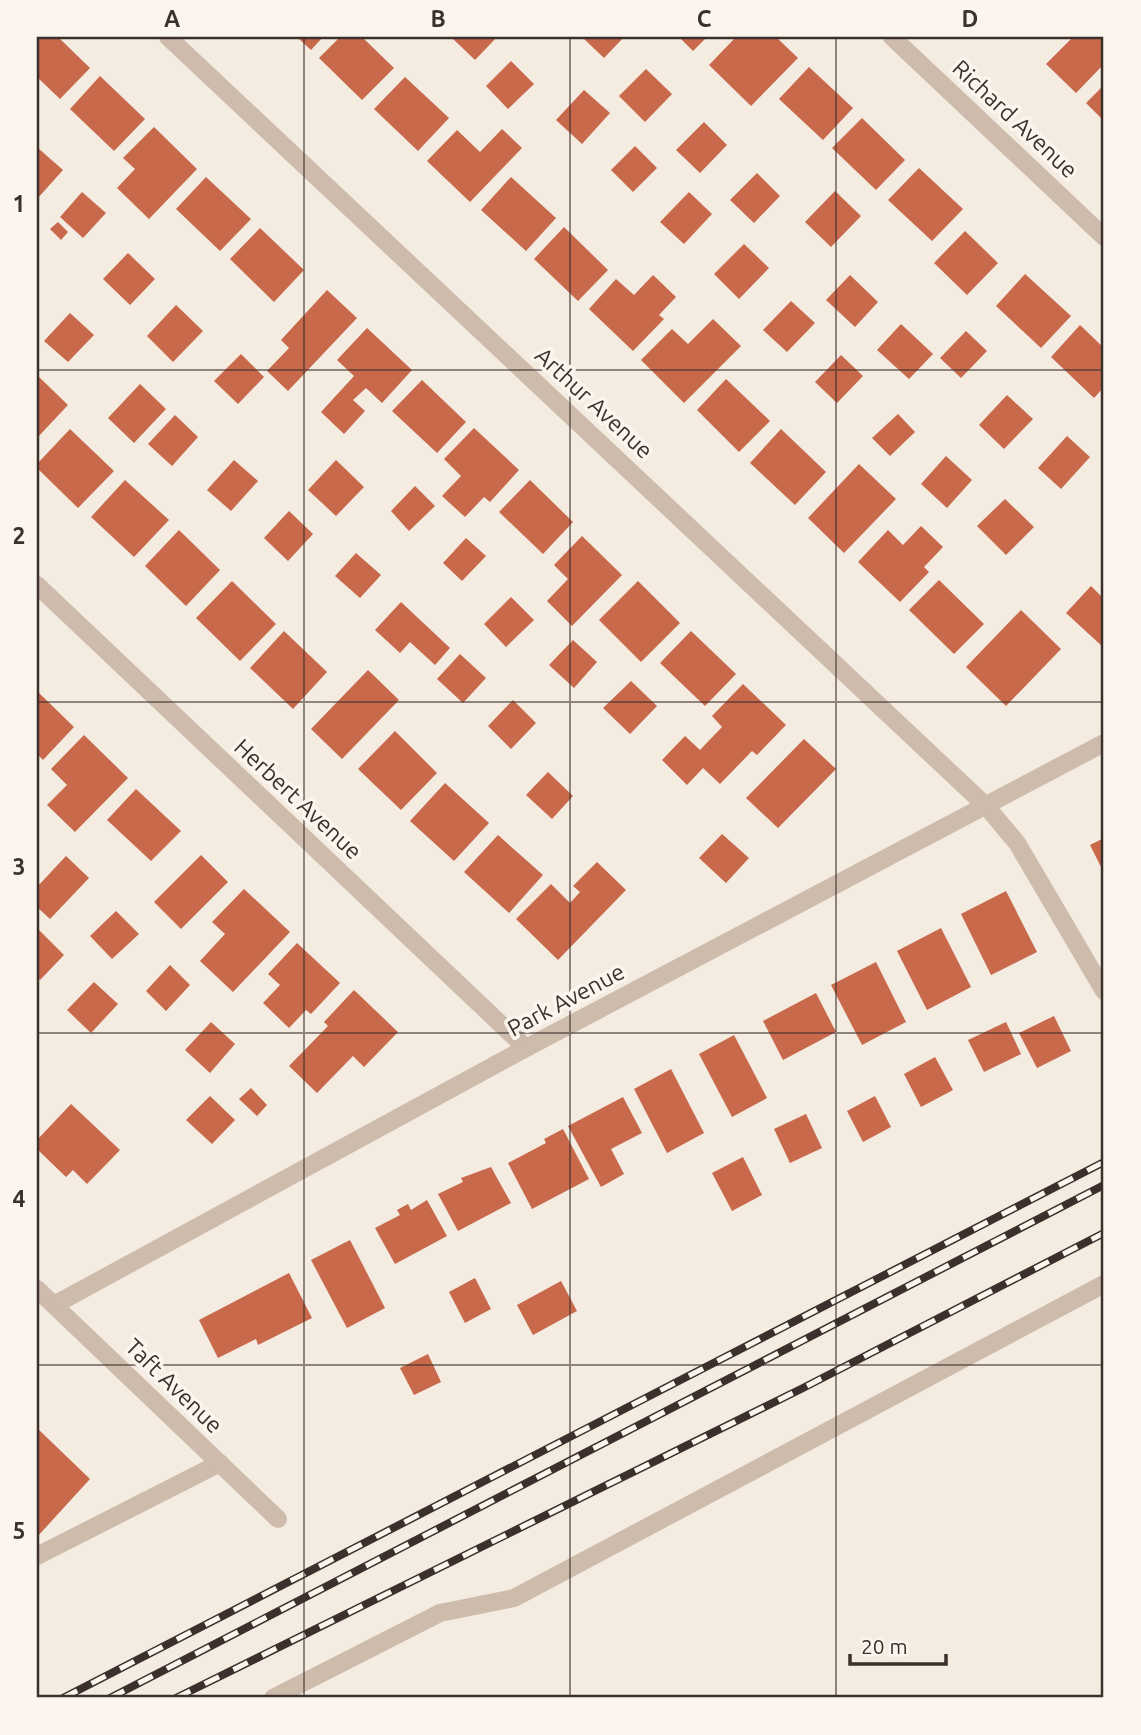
<svg xmlns="http://www.w3.org/2000/svg" width="1141" height="1735" viewBox="0 0 1141 1735" font-family="Ubuntu,sans-serif">
  <style>
    .building { fill: #c8694b }
    .lines { fill: none; stroke-linecap: round; stroke-linejoin: round }
    .service { stroke: #cdbbac; stroke-width: 18 }
    .minor { stroke: #cdbbac; stroke-width: 18 }
    .rail-casing { stroke: #3b302b; stroke-width: 8 }
    .rail { stroke: #fbf5ee; stroke-width: 5; stroke-dasharray: 16; stroke-linecap: butt }
    .grid { fill: none; stroke: #3b302b; stroke-width: 2; stroke-opacity: 0.55 }
    .labels { text-anchor: middle; stroke-width: 7; stroke-linejoin: round; paint-order: stroke }
    .street-label { font-size: 23px; fill: #3b302b; stroke: #fbf5ee }
    .neatline { fill: none; stroke: #3b302b; stroke-width: 2.5 }
    .grid-label { font-size: 23px; text-anchor: middle; font-weight: bold; fill: #3b302b }
  </style>
  <rect width="100%" height="100%" fill="#f4ebe1"/>
  <g class="building">
    <path d="M37 37H58L90 68 60 99 37 77Z"/>
    <path d="M297 37H323L311 50Z"/>
    <path d="M340 37H362L394 68 362 100 319 58Z"/>
    <path d="M451 37H497L475 60Z"/>
    <path d="M582 37H624L604 58Z"/>
    <path d="M679 37H707L693 51Z"/>
    <path d="M736 37H776L798 58 751 106 709 65Z"/>
    <path d="M1073 37H1104V64L1076 93 1046 64Z"/>
    <path d="M511 61 534 84 508 109 486 86Z"/>
    <path d="M809 67 853 108 823 140 779 99Z"/>
    <path d="M646 69 672 94 645 122 619 96Z"/>
    <path d="M100 76 145 119 114 151 70 109Z"/>
    <path d="M405 77 449 118 418 151 374 109Z"/>
    <path d="M1104 85V121L1086 103Z"/>
    <path d="M584 90 610 113 582 144 556 120Z"/>
    <path d="M862 118 905 160 876 190 832 148Z"/>
    <path d="M704 122 727 145 700 173 676 150Z"/>
    <path d="M154 127 197 169 149 219 117 188 135 169 123 158Z"/>
    <path d="M502 129 522 148 470 202 427 161 457 130 480 152Z"/>
    <path d="M635 146 657 168 633 192 611 170Z"/>
    <path d="M38 148 63 170 37 199V149Z"/>
    <path d="M919 168 963 209 932 241 888 200Z"/>
    <path d="M757 173 780 196 754 223 730 200Z"/>
    <path d="M206 177 251 219 220 251 176 209Z"/>
    <path d="M511 177 556 218 526 251 481 210Z"/>
    <path d="M835 191 861 216 831 247 805 222Z"/>
    <path d="M82 192 106 213 83 238 60 217Z"/>
    <path d="M689 192 712 214 684 244 660 222Z"/>
    <path d="M58 222 68 232 61 240 50 229Z"/>
    <path d="M564 227 608 270 578 301 534 259Z"/>
    <path d="M260 228 304 270 274 302 230 259Z"/>
    <path d="M965 231 998 263 967 295 934 263Z"/>
    <path d="M744 244 769 268 739 299 714 274Z"/>
    <path d="M128 253 155 279 130 305 103 279Z"/>
    <path d="M1025 274 1071 316 1041 348 996 306Z"/>
    <path d="M653 275 676 297 659 315 664 319 633 351 589 309 616 279 634 295Z"/>
    <path d="M850 275 878 302 855 327 826 300Z"/>
    <path d="M327 290 357 318 288 391 267 371 289 348 281 340Z"/>
    <path d="M791 301 815 323 787 352 763 330Z"/>
    <path d="M176 305 203 331 173 362 147 336Z"/>
    <path d="M70 313 94 335 68 362 44 341Z"/>
    <path d="M713 319 741 346 684 403 641 360 672 329 688 344Z"/>
    <path d="M901 324 933 354 909 379 877 350Z"/>
    <path d="M1080 325 1104 348V387L1094 398 1051 357Z"/>
    <path d="M367 328 412 370 382 403 366 388 353 400 365 411 344 434 321 412 354 376 337 360Z"/>
    <path d="M966 331 987 351 961 378 940 358Z"/>
    <path d="M241 354 264 377 238 404 214 381Z"/>
    <path d="M841 355 863 376 837 403 815 382Z"/>
    <path d="M39 377 68 405 37 438V379Z"/>
    <path d="M726 379 770 421 739 452 697 410Z"/>
    <path d="M422 380 466 422 437 453 392 411Z"/>
    <path d="M140 384 166 409 134 443 108 418Z"/>
    <path d="M1007 395 1033 419 1004 449 979 425Z"/>
    <path d="M898 414 915 432 890 456 872 438Z"/>
    <path d="M175 415 198 437 172 466 148 444Z"/>
    <path d="M474 428 519 470 490 502 484 497 465 517 442 496 461 476 444 459Z"/>
    <path d="M70 429 114 471 78 508 37 468V464Z"/>
    <path d="M781 429 826 472 795 505 750 463Z"/>
    <path d="M1067 436 1090 457 1061 489 1038 468Z"/>
    <path d="M946 456 972 480 947 508 921 484Z"/>
    <path d="M234 460 258 481 231 511 207 490Z"/>
    <path d="M336 460 364 487 336 516 308 490Z"/>
    <path d="M859 464 896 499 844 553 808 518Z"/>
    <path d="M125 480 169 520 134 557 91 517Z"/>
    <path d="M530 480 573 522 543 554 499 512Z"/>
    <path d="M415 486 435 506 409 531 391 511Z"/>
    <path d="M1005 499 1034 527 1006 555 977 526Z"/>
    <path d="M289 511 313 534 288 561 264 538Z"/>
    <path d="M921 526 943 547 924 567 929 572 900 602 858 562 888 530 903 545Z"/>
    <path d="M179 530 220 570 186 606 145 566Z"/>
    <path d="M582 536 622 575 572 626 547 601 568 579 554 565Z"/>
    <path d="M466 538 486 556 462 581 443 563Z"/>
    <path d="M356 553 381 575 360 598 335 576Z"/>
    <path d="M939 580 984 624 954 654 909 610Z"/>
    <path d="M232 581 276 624 240 661 196 618Z"/>
    <path d="M638 581 680 623 641 662 599 620Z"/>
    <path d="M1091 586 1104 599V648L1066 613Z"/>
    <path d="M511 597 534 620 506 647 484 624Z"/>
    <path d="M401 602 450 648 435 665 410 642 400 653 375 630Z"/>
    <path d="M1021 610 1061 649 1006 706 966 667Z"/>
    <path d="M284 631 327 672 293 709 250 668Z"/>
    <path d="M691 631 736 674 705 706 660 663Z"/>
    <path d="M573 640 597 662 574 688 549 665Z"/>
    <path d="M460 654 486 678 463 703 437 679Z"/>
    <path d="M368 670 399 700 342 759 311 729Z"/>
    <path d="M631 681 657 706 630 734 603 708Z"/>
    <path d="M743 684 786 725 757 755 752 751 720 784 703 768 687 785 662 760 685 736 700 750 722 727 712 716Z"/>
    <path d="M37 691 74 727 43 760 37 754Z"/>
    <path d="M513 700 536 723 511 749 488 726Z"/>
    <path d="M395 731 437 773 401 810 358 769Z"/>
    <path d="M84 735 128 778 75 832 47 805 67 785 51 769Z"/>
    <path d="M804 739 836 769 778 828 746 798Z"/>
    <path d="M548 772 573 796 552 819 526 795Z"/>
    <path d="M445 783 489 823 454 861 410 821Z"/>
    <path d="M136 789 181 831 151 861 107 820Z"/>
    <path d="M722 834 749 858 726 883 699 858Z"/>
    <path d="M498 835 543 875 509 913 464 872Z"/>
    <path d="M1104 838V873L1090 845Z"/>
    <path d="M201 855 228 882 181 929 154 902Z"/>
    <path d="M66 856 89 878 50 919 37 907V887Z"/>
    <path d="M597 862 626 890 558 960 516 919 551 884 570 903 580 892 573 886Z"/>
    <path d="M244 889 290 932 233 992 200 961 225 934 212 922Z"/>
    <path d="M1006 891 1037 952 991 975 961 914Z"/>
    <path d="M116 911 139 934 112 959 90 936Z"/>
    <path d="M941 928 971 987 927 1010 897 951Z"/>
    <path d="M39 930 64 955 40 980 37 976Z"/>
    <path d="M297 943 340 983 311 1014 306 1010 289 1028 263 1003 280 985 268 974Z"/>
    <path d="M876 962 906 1022 862 1045 831 985Z"/>
    <path d="M170 965 190 985 166 1011 146 991Z"/>
    <path d="M94 982 118 1004 91 1033 67 1010Z"/>
    <path d="M354 990 398 1032 364 1067 353 1056 317 1093 289 1066 328 1026 324 1022Z"/>
    <path d="M816 993 836 1032 783 1060 763 1021Z"/>
    <path d="M1054 1016 1071 1051 1037 1068 1019 1033Z"/>
    <path d="M211 1022 235 1044 210 1073 185 1050Z"/>
    <path d="M1006 1022 1021 1054 984 1072 968 1040Z"/>
    <path d="M734 1035 767 1098 732 1117 699 1054Z"/>
    <path d="M935 1057 953 1090 921 1107 904 1074Z"/>
    <path d="M671 1069 704 1133 667 1153 634 1089Z"/>
    <path d="M251 1088 267 1105 257 1116 239 1099Z"/>
    <path d="M210 1096 235 1120 212 1144 186 1120Z"/>
    <path d="M875 1096 891 1127 863 1142 847 1111Z"/>
    <path d="M623 1097 642 1133 611 1149 624 1174 601 1187 568 1126Z"/>
    <path d="M71 1104 120 1150 87 1184 73 1170 66 1177 37 1149V1140Z"/>
    <path d="M806 1114 822 1148 790 1163 774 1129Z"/>
    <path d="M563 1129 589 1179 532 1209 508 1163 546 1143 544 1139Z"/>
    <path d="M743 1157 762 1195 732 1211 712 1173Z"/>
    <path d="M491 1167 511 1203 458 1231 438 1194 463 1182 461 1178Z"/>
    <path d="M427 1200 447 1236 395 1264 375 1228 400 1215 397 1210 408 1204 411 1210Z"/>
    <path d="M350 1240 385 1308 347 1328 311 1260Z"/>
    <path d="M289 1273 312 1318 258 1345 256 1339 218 1358 199 1320Z"/>
    <path d="M475 1278 491 1309 465 1323 449 1292Z"/>
    <path d="M561 1281 577 1311 533 1335 517 1305Z"/>
    <path d="M428 1354 441 1382 414 1395 400 1368Z"/>
    <path d="M37 1428 90 1479 37 1537Z"/>
  </g>
  <g class="lines">
    <g class="service">
      <path d="M37 1556 220 1463"/>
      <path d="M273 1698 440 1613 514 1598 1104 1284"/>
    </g>
    <g class="minor">
      <path d="M168 37 986 806 1017 843 1104 991"/>
      <path d="M892 37 1104 237"/>
      <path d="M37 585 526 1048"/>
      <path d="M37 1289 278 1519"/>
      <path d="M54 1305 526 1048 1104 743"/>
    </g>
    <g class="rail-casing">
      <g id="rail">
        <path d="M63 1698 1104 1162"/>
        <path d="M110 1698 1104 1185"/>
        <path d="M176 1698 803 1388 1104 1233"/>
      </g>
    </g>
    <use href="#rail" class="rail"/>
  </g>
  <path class="grid" d="M304 37V1698M570 37V1698M836 37V1698M37 370H1104M37 702H1104M37 1033H1104M37 1365H1104"/>
  <g class="labels">
    <g class="street-label">
      <text transform="translate(1015 119) rotate(43)" y="8">Richard Avenue</text>
      <text transform="translate(594 403) rotate(43)" y="8">Arthur Avenue</text>
      <text transform="translate(298 799) rotate(43)" y="8">Herbert Avenue</text>
      <text transform="translate(566 1000) rotate(-28)" y="8">Park Avenue</text>
      <text transform="translate(174 1386) rotate(44)" y="8">Taft Avenue</text>
    </g>
  </g>
  <rect width="1141" height="1735" fill="none" stroke="#fbf5ee" stroke-width="77"/>
  <path d="M850 1654v10h96v-10" fill="none" stroke="#3b302b" stroke-width="3.5"/>
  <text x="861" y="1654" font-size="21" fill="#3b302b" stroke="#fbf5ee" stroke-width="5" paint-order="stroke">20 m</text>
  <rect x="38" y="38" width="1064" height="1658" class="neatline"/>
  <g class="grid-label">
    <text x="172" y="27">A</text>
    <text x="438" y="27">B</text>
    <text x="704" y="27">C</text>
    <text x="970" y="27">D</text>
    <text x="19" y="212">1</text>
    <text x="19" y="544">2</text>
    <text x="19" y="875">3</text>
    <text x="19" y="1207">4</text>
    <text x="19" y="1539">5</text>
  </g>
</svg>
